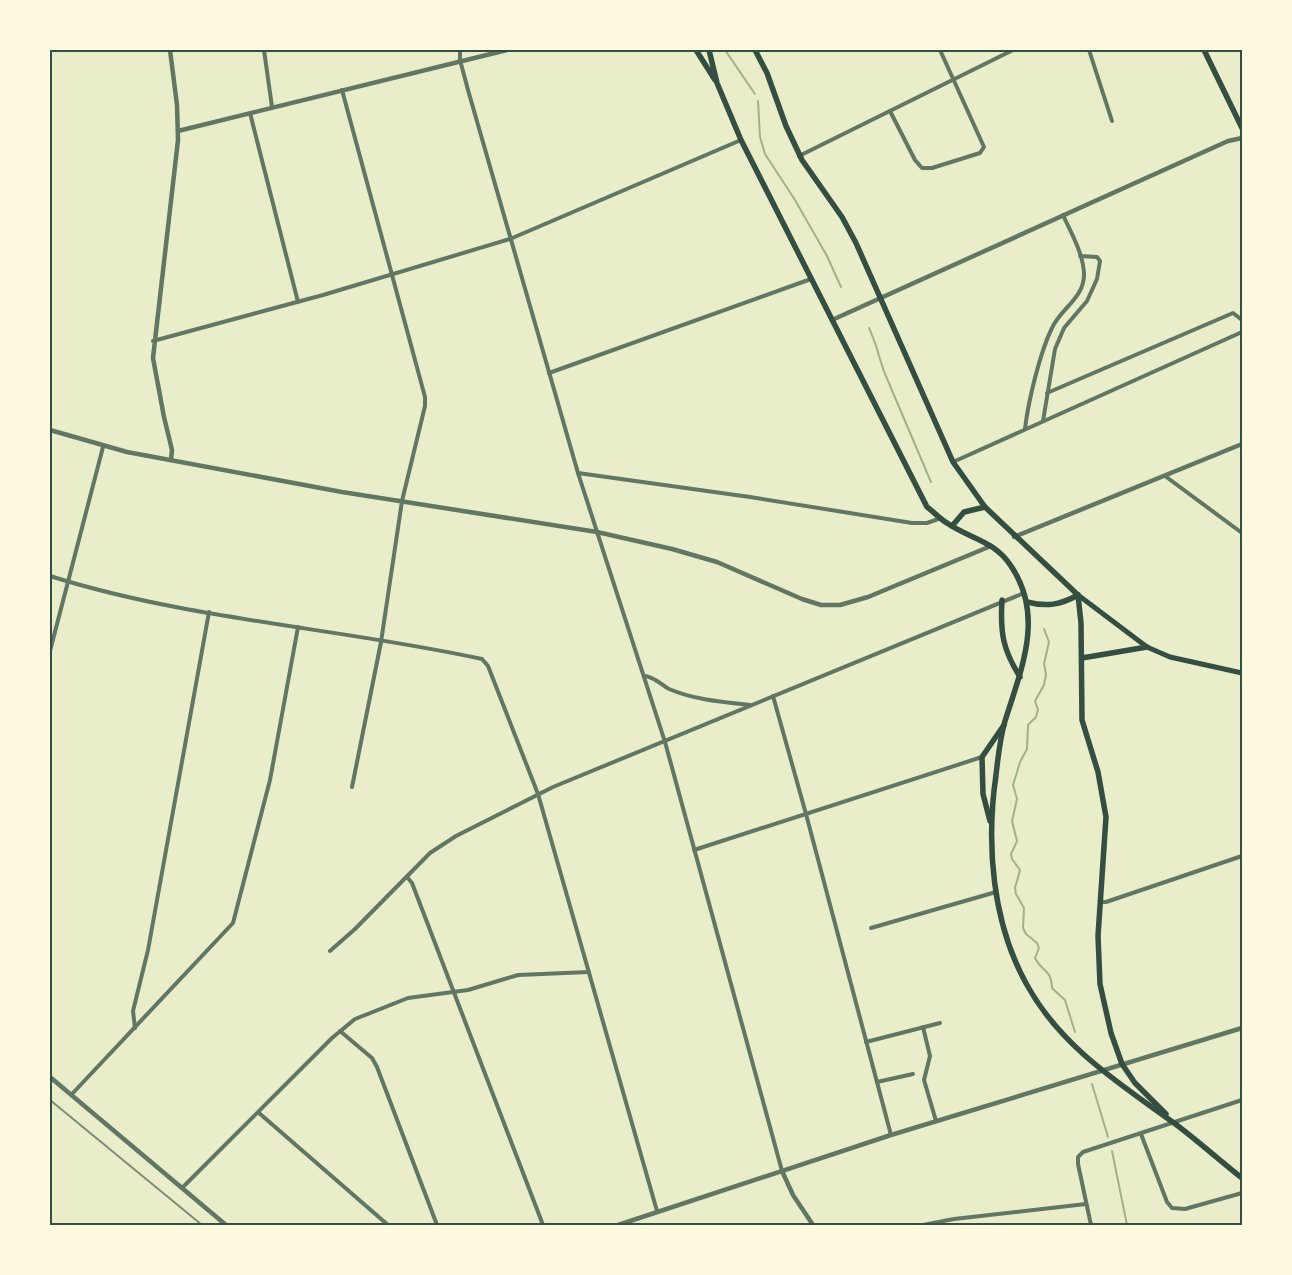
<svg xmlns="http://www.w3.org/2000/svg" width="1292" height="1275" viewBox="0 0 1292 1275" font-family="'Source Sans 3',sans-serif">
  <style>
    .lines { fill: none; stroke-linecap: round; stroke-linejoin: round }
    .stream { stroke: #a3b18a; stroke-width: 2 }
    .minor { stroke: #617663; stroke-width: 4 }
    .tertiary { stroke: #617663; stroke-width: 4.5 }
    .secondary { stroke: #344e41; stroke-width: 5 }
    .primary { stroke: #344e41; stroke-width: 5.5 }
    .rail { stroke: #7c8e77; stroke-width: 2 }
    .neatline { fill: none; stroke: #344e41; stroke-width: 2 }
  </style>
  <rect width="100%" height="100%" fill="#e9edc9"/>
  <g class="lines">
    <g class="stream">
      <path d="M725 50 755 94"/>
      <path d="M758 101 760 137 765 154 795 200 827 256 841 287"/>
      <path d="M869 328C876 342 879 358 885 374L931 482"/>
      <path d="M1044 629 1049 642 1044 664 1046 674 1044 685 1035 701 1038 710 1036 717 1028 725 1027 749 1020 762 1013 785 1017 799 1012 821 1017 841 1011 854 1012 859 1020 870 1015 888 1016 894 1024 908 1023 928 1026 934 1037 943 1039 948 1035 958C1042 973 1051 968 1052 988L1065 1000 1075 1032"/>
      <path d="M1092 1084 1108 1137"/>
      <path d="M1112 1151 1127 1225"/>
    </g>
    <g class="minor">
      <path d="M264 50 272 107"/>
      <path d="M460 50V60L468 90 578 473 665 742 782 1171"/>
      <path d="M1089 50 1112 121"/>
      <path d="M342 90 425 397V406L402 501 381 642 352 787"/>
      <path d="M890 111 915 160 922 168H932L980 153 984 147 940 50"/>
      <path d="M250 113 298 302"/>
      <path d="M799 156 1013 50"/>
      <path d="M153 341 323 295 510 239 741 140"/>
      <path d="M549 373 811 279"/>
      <path d="M1047 393 1233 313 1242 320"/>
      <path d="M1043 421 1055 349 1064 328 1087 301 1097 279 1100 261 1097 257 1080 256"/>
      <path d="M1025 429C1028 402 1040 352 1052 328 1061 308 1085 298 1084 273 1083 253 1071 233 1063 215"/>
      <path d="M953 462 1242 332"/>
      <path d="M578 473 750 497 912 523H927L941 518"/>
      <path d="M1165 476 1242 533"/>
      <path d="M50 576C189 620 340 628 482 659L488 666 538 794 657 1211"/>
      <path d="M50 651 103 447"/>
      <path d="M645 676C655 677 661 685 669 689 695 700 723 702 750 705"/>
      <path d="M773 696 806 814 891 1135"/>
      <path d="M694 850 982 757"/>
      <path d="M407 877 412 883 543 1225"/>
      <path d="M1100 902H1106L1242 856"/>
      <path d="M871 928 996 892"/>
      <path d="M330 951 355 929 430 853 456 836 553 787 1024 593"/>
      <path d="M923 1027 930 1056 924 1080 936 1121"/>
      <path d="M135 1028 133 1011 148 950 209 612"/>
      <path d="M340 1031 372 1058 377 1067 437 1225"/>
      <path d="M866 1042 940 1023"/>
      <path d="M877 1082 913 1074"/>
      <path d="M72 1094 233 923 270 780 298 627"/>
      <path d="M259 1113 388 1225"/>
      <path d="M1141 1134 1167 1202 1172 1208 1185 1209 1242 1193"/>
      <path d="M182 1188 332 1038 355 1019 408 998 468 990 518 975 589 972"/>
      <path d="M923 1225 954 1219 1086 1204"/>
      <path d="M1091 1225 1078 1164V1157L1083 1152 1242 1100"/>
    </g>
    <g class="tertiary">
      <path d="M170 50 177 105 178 140 153 358 164 417 172 450 171 460"/>
      <path d="M178 131 507 50"/>
      <path d="M832 320 1228 141 1242 138"/>
      <path d="M50 430 127 452 342 492 597 532 672 549 717 562 802 599 821 605H840L868 597 991 546"/>
      <path d="M1014 537 1242 444"/>
      <path d="M50 1077 226 1225"/>
      <path d="M782 1171 793 1195 813 1225"/>
      <path d="M618 1225 891 1135 1242 1028"/>
    </g>
    <path class="secondary" d="M1078 595 1147 647 1170 657 1242 673"/>
    <g class="primary">
      <path d="M696 50 715 80"/>
      <path d="M709 50 717 83 741 140 927 507C934 512 940 519 947 523 970 539 994 540 1011 566 1045 616 1021 670 1005 721 1000 738 998 757 996 775 986 844 992 923 1027 985 1061 1047 1119 1083 1174 1123 1197 1140 1219 1160 1242 1178"/>
      <path d="M755 50 767 73 786 126 802 160 842 217 856 243 953 462 985 507 1078 595"/>
      <path d="M1204 50 1242 128"/>
      <path d="M952 526 964 512 985 507"/>
      <path d="M1078 595 1081 623 1082 720 1098 772 1106 817 1098 936 1100 984 1111 1033 1122 1064 1135 1083 1166 1114"/>
      <path d="M1002 600C1000 633 1003 650 1020 677"/>
      <path d="M1027 602C1047 607 1060 605 1078 595"/>
      <path d="M1082 658 1147 647"/>
      <path d="M990 821 983 794 982 757 1004 725"/>
    </g>
    <path class="rail" d="M50 1100 202 1225"/>
  </g>
  <rect width="1292" height="1275" fill="none" stroke="#fefae0" stroke-width="102"/>
  <rect x="51" y="51" width="1190" height="1173" class="neatline"/>
</svg>
